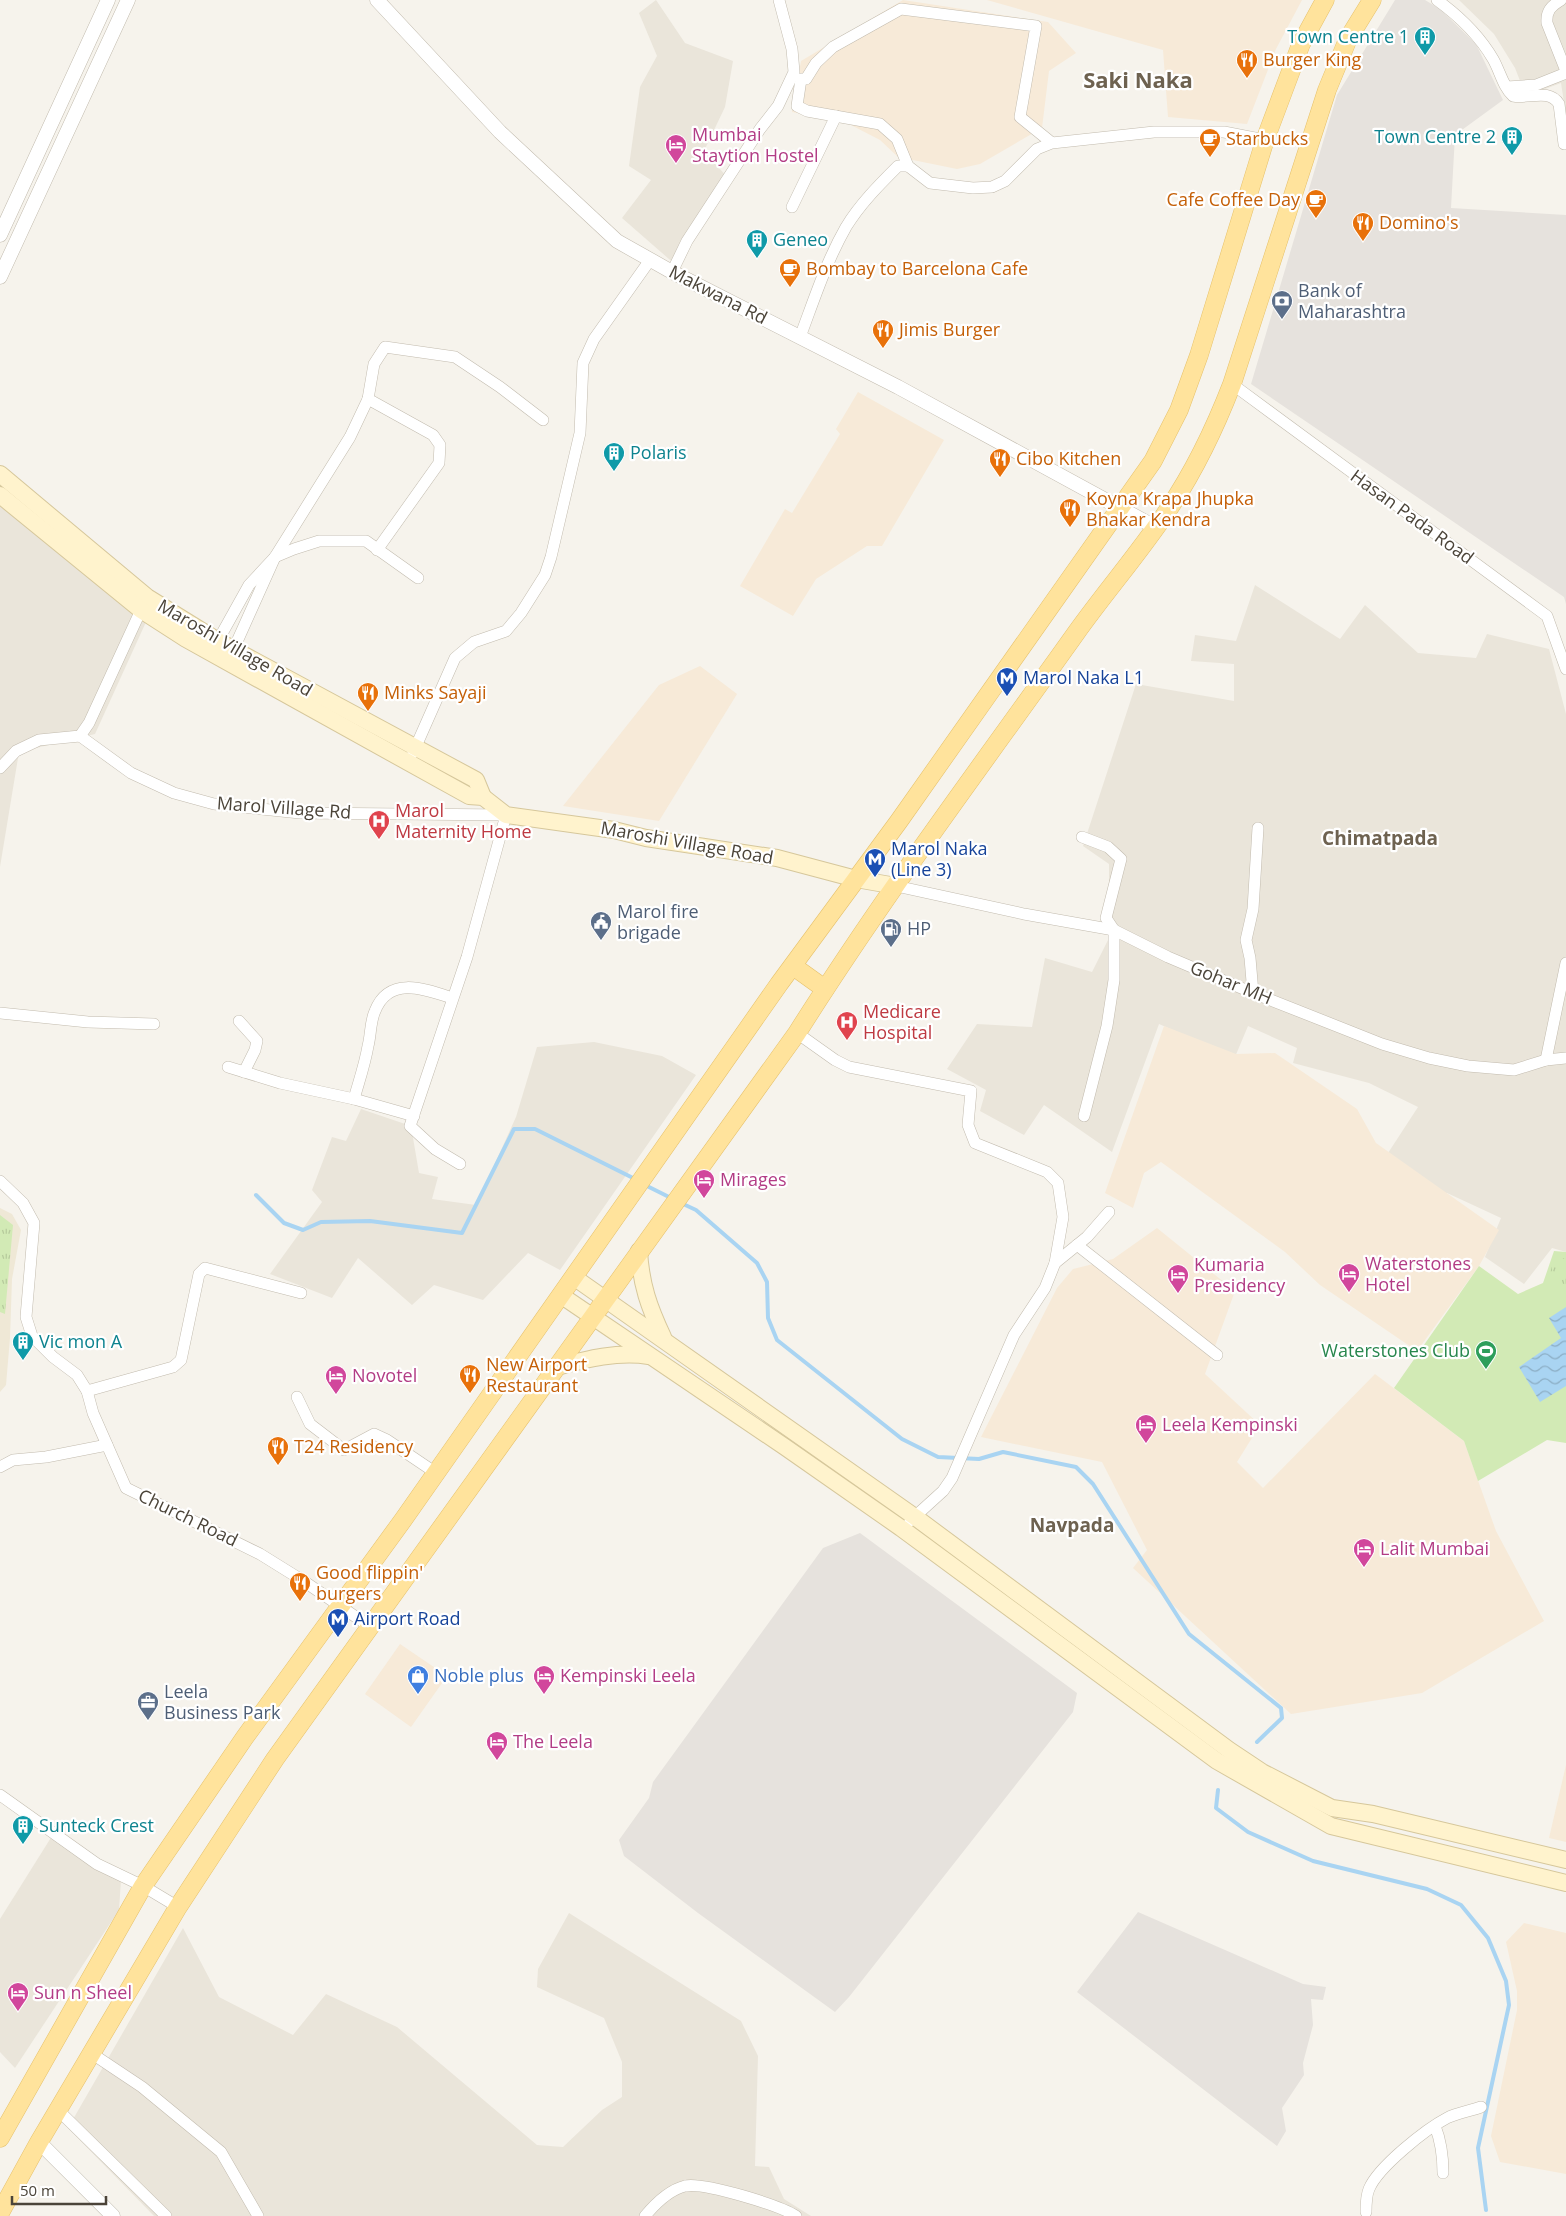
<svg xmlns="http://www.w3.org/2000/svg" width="1566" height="2216" viewBox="0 0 1566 2216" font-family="'Open Sans',sans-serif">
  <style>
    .residential { fill: #eae5da }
    .commercial { fill: #f7ead8 }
    .industrial { fill: #e6e2dd }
    .education { fill: #efe8d6 }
    .grass { fill: #d2eab5 }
    .park { fill: url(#park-tufts) }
    .water { fill: url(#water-waves) }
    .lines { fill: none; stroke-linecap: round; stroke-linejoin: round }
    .stream { stroke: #a9d4f2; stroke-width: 4 }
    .minor-casing { stroke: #c2bbae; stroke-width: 12 }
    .tertiary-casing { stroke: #c2bbae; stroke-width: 15 }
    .secondary-casing { stroke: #d6c79b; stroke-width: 18 }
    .primary-casing { stroke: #e6c16a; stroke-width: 19 }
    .minor { stroke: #fff; stroke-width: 11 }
    .tertiary { stroke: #fff; stroke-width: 14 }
    .secondary { stroke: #fff3cd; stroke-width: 16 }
    .primary { stroke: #ffe39c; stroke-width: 18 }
    .labels { text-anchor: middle; stroke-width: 4.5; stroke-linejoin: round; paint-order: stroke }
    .culture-label { font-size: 18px; fill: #0d838f; stroke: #fff; text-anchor: start }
    .food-label { font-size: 18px; fill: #c56008; stroke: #fff; text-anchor: start }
    .hotel-label { font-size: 18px; fill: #b23c85; stroke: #fff; text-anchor: start }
    .service-label { font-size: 18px; fill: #4e5e75; stroke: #fff; text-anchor: start }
    .street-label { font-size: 18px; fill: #4b4439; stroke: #fff }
    .transit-label { font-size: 18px; fill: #164399; stroke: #fff; text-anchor: start }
    .health-label { font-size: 18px; fill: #be3a42; stroke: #fff; text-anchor: start }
    .leisure-label { font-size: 18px; fill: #27864d; stroke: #fff; text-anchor: end }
    .shop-label { font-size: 18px; fill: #366cbe; stroke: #fff; text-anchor: start }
    .neighbourhood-label { font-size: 19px; font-weight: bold; fill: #6e6250; stroke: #fff }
    .district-label { font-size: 22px; font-weight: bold; fill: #6e6250; stroke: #fff }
  </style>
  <defs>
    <pattern id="park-tufts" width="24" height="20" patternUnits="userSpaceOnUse" patternTransform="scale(1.25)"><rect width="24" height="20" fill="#d2eab5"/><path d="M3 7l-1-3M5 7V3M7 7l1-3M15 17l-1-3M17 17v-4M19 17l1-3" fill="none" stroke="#b6ca9c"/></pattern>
    <pattern id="water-waves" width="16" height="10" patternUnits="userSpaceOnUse" patternTransform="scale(1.25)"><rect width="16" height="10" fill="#a9d4f2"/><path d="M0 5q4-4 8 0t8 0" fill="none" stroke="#8caec5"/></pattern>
  </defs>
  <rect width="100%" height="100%" fill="#f6f3ec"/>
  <g class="residential">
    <path d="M656 0 685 43 733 61 725 107 704 151 727 177 677 266 622 218 651 180 629 166 640 87 657 56 639 13Z"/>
    <path d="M1459 0H1566V115L1561 83 1526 96 1515 68 1494 34Z"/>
    <path d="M0 506 146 622 95 734 19 752 0 867Z"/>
    <path d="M1255 585 1340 639 1365 605 1418 653 1476 658 1487 634 1549 649 1566 714V1252L1552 1248 1524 1284 1485 1257 1501 1218 1447 1193 1427 1218 1375 1173 1418 1107 1369 1083 1293 1063 1297 1048 1248 1026 1235 1057 1159 1024 1112 1152 1044 1105 1024 1135 980 1111 986 1090 947 1069 977 1024 1032 1027 1045 958 1092 972 1109 938V864L1083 846 1136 684 1234 701V664L1191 661 1195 635 1236 641Z"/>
    <path d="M594 1042 662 1056 696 1075 560 1270 528 1253 483 1300 434 1285 412 1305 358 1258 332 1298 270 1274 322 1202 312 1190 332 1137 346 1141 361 1109 411 1126 419 1173 438 1177 432 1199 476 1205 516 1117 537 1047Z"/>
    <path d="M52 1836 121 1880 119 1910 15 2068 0 2052V1919Z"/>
    <path d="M569 1913 741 2021 758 2056 755 2166 769 2167 784 2199 811 2216H154L68 2128 183 1928 219 1997 293 2035 326 1994 397 2027 537 2145 563 2147 602 2110 622 2097V2062L604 2018 537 1987 538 1969Z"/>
  </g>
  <g class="commercial">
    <path d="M903 0 1048 22 1076 53 1049 71 1042 128 980 164 957 169 898 157 880 140 849 124 792 112 801 61Z"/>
    <path d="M987 0H1302L1276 49 1247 124 1168 117 1163 50Z"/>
    <path d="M858 392 944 440 882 546H867L816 579 793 616 740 586 785 509 792 513 840 434 836 429Z"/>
    <path d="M700 666 737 694 659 821 563 806 659 685Z"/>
    <path d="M1164 1026 1236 1054 1275 1053 1357 1109 1376 1143 1499 1230 1479 1266 1417 1351 1320 1285 1285 1252 1161 1162 1144 1173 1133 1208 1105 1193Z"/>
    <path d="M1157 1228 1235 1291 1205 1374 1260 1425 1237 1462 1263 1488 1375 1374 1464 1441 1496 1531 1544 1621 1422 1693 1291 1714 1133 1568 1147 1550 1102 1462 981 1437 1057 1288 1073 1269 1113 1259Z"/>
    <path d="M400 1644 447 1676 411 1727 365 1694Z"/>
    <path d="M1566 1765V1842L1549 1838Z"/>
    <path d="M1524 1923 1566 1933V2174L1500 2162 1491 2136 1517 2010V1991L1506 1942Z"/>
  </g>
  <g class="industrial">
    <path d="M1395 0H1425L1440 9 1476 44 1503 100 1455 135 1451 208 1566 215V604L1564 597 1251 384 1337 95Z"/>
    <path d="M860 1533 1077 1693 1073 1712 849 1997 835 2012 698 1913 624 1856 619 1840 649 1798 653 1782 823 1548Z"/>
    <path d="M1138 1912 1303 1984 1326 1987 1323 2000 1311 1999 1313 2025 1303 2063 1304 2075 1282 2108 1286 2131 1277 2146 1077 1992Z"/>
  </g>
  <path class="education" d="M0 1208 12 1214 21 1230 12 1279 10 1338 6 1385 0 1392Z"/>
  <path class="grass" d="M1554 1251 1566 1252V1443L1547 1440 1478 1481 1464 1441 1394 1388 1479 1266 1518 1294 1543 1283Z"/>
  <g class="park">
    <path d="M0 1215 13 1225 5 1314 0 1312Z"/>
    <path d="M1555 1256 1566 1259V1286L1548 1280Z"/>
  </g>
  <path class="water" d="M1566 1307V1386L1540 1402 1519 1367 1561 1338 1549 1318Z"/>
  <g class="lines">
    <g class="stream">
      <path d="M643 1184 673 1199"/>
      <path d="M256 1195 284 1223 303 1230 321 1222 370 1221 462 1233 514 1129H535L635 1179"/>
      <path d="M681 1203 696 1210 757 1263 767 1282 768 1318 777 1340 902 1439 938 1457 979 1459 1003 1452 1076 1467 1093 1484 1189 1634 1281 1708 1282 1718 1257 1742"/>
      <path d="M1218 1790 1216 1808 1248 1832 1313 1861 1427 1889 1461 1905 1488 1938 1506 1981 1509 2005 1478 2148 1486 2210"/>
    </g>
    <g class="minor-casing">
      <g id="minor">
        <path d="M1437 0C1459 16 1479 35 1493 59 1500 71 1503 87 1513 96 1529 99 1549 88 1559 104L1564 144"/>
        <path d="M1561 0C1551 6 1546 11 1547 23L1566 71"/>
        <path d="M1507 87 1536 85 1566 73"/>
        <path d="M1052 143 1020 117 1036 26 901 9 833 47 816 63 806 79H801L797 106 807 111 880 124 897 139 908 166 930 183 973 188 992 187 1005 181 1037 149 1052 143 1154 132H1224L1265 140"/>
        <path d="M792 207 836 116"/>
        <path d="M672 272 687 241 760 129 778 106 794 72 792 49 779 0"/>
        <path d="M800 337C814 300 826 262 846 227 860 204 879 185 898 166H908"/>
        <path d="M1232 384 1547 616 1566 669"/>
        <path d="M368 399 433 435 440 445 439 463 377 550"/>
        <path d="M215 646 249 585 275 557 294 549 319 541H366L418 578"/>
        <path d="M231 655 275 557 350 437 368 399 374 364 385 347 455 357 500 387 543 420"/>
        <path d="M80 736 131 773 174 793 214 804 300 813 506 815 467 957 410 1126 435 1149 460 1164"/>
        <path d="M413 753 455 658 474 642 506 631 521 613 545 575 551 557 580 433 583 363 594 339 650 260"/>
        <path d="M0 768 16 751 39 740 80 736 89 723 141 610"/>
        <path d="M1082 837 1108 847 1121 859 1106 918 1114 930V980L1107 1026 1084 1116"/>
        <path d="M896 886 1024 914 1114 930 1168 957 1253 993 1382 1044 1429 1058 1468 1066 1514 1070 1546 1060 1566 1058"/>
        <path d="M1253 993 1250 958 1246 940 1253 909 1258 828"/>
        <path d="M0 1013 88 1022 154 1024"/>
        <path d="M239 1021 257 1041 255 1050 244 1072"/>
        <path d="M797 1033 835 1060 849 1067 971 1091 968 1125 975 1143 1047 1172 1058 1183 1063 1217 1055 1263"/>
        <path d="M1546 1060 1566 963"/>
        <path d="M228 1067 280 1083 354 1099C359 1081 365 1064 368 1046 371 1035 370 1022 375 1011 389 975 425 989 452 998"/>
        <path d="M354 1099 414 1116"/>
        <path d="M0 1181 23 1203 34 1223 26 1317 32 1336 53 1357 77 1375 87 1391 93 1413 126 1488 260 1554 305 1582 369 1626"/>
        <path d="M1077 1245 1217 1355"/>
        <path d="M87 1391 173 1367 181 1360 199 1274 205 1268 301 1293"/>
        <path d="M297 1397 310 1424 344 1450 374 1434 387 1440 436 1473"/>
        <path d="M0 1467 13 1460 46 1457 107 1445"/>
        <path d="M910 1521 943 1491 952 1478 1014 1335 1045 1288 1055 1263 1087 1237 1109 1212"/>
        <path d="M0 1795 97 1864 143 1886 178 1907"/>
        <path d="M91 2053 142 2087 221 2152 258 2216"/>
        <path d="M58 2110 166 2216"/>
        <path d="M1435 2126C1441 2141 1443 2156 1443 2173"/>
        <path d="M1366 2212C1366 2204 1366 2196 1369 2189 1378 2167 1426 2129 1447 2118 1457 2113 1470 2111 1481 2107"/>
        <path d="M645 2216C655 2204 669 2190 685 2186 704 2182 779 2205 796 2216"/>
      </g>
    </g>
    <g class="tertiary-casing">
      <g id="tertiary">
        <path d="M377 0 500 132 617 241 672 272 898 387 1155 527"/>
        <path d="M0 235 108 0"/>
        <path d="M0 277 128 0"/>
        <path d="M39 2142 113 2216"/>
      </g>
    </g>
    <g class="secondary-casing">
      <g id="secondary">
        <path d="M0 474 147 597 218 641 476 780 483 797"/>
        <path d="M0 495 141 610 186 639 469 796 483 797 506 815 614 830 646 838 777 858 856 879 896 886"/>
        <path d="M639 1251C641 1285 649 1307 663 1337"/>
        <path d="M575 1278 915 1517 1229 1750 1262 1772 1332 1808 1373 1814 1566 1860"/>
        <path d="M562 1296 785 1447 901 1528 1217 1761 1331 1826 1566 1883"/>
        <path d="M557 1367C587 1359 618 1351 649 1356"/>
      </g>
    </g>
    <g class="primary-casing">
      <g id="primary">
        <path d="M793 966 825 989"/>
        <path d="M0 2138 143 1886 245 1737 403 1520 779 984 899 821 1153 461 1179 410 1199 355 1265 140 1301 44 1325 0"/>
        <path d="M0 2213 39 2142 178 1907 275 1759 797 1033C884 895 982 765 1076 633 1106 591 1140 552 1168 510 1195 470 1215 428 1232 384L1327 90 1348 39 1372 0"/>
      </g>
    </g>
    <use href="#minor" class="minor"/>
    <use href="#tertiary" class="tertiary"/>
    <use href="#secondary" class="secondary"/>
    <use href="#primary" class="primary"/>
  </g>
  <defs>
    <g id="building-pin" transform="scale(1.125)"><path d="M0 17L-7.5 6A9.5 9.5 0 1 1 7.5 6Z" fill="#0f9aa8" stroke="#fff"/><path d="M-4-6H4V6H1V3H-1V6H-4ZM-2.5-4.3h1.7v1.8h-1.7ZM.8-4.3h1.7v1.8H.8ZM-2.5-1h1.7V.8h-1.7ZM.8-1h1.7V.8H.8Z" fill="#fff"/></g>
    <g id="restaurant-pin" transform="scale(1.125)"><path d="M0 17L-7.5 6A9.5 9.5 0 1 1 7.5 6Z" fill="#e8710a" stroke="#fff"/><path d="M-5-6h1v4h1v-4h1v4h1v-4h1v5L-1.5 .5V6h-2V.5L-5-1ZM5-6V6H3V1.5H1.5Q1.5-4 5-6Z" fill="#fff"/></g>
    <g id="cafe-pin" transform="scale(1.125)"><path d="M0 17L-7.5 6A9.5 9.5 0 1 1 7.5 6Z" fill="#e8710a" stroke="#fff"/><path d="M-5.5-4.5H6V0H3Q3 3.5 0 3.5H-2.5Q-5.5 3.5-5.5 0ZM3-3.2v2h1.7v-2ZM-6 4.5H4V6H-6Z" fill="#fff"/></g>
    <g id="hotel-pin" transform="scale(1.125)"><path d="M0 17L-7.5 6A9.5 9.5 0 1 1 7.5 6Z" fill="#d1479c" stroke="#fff"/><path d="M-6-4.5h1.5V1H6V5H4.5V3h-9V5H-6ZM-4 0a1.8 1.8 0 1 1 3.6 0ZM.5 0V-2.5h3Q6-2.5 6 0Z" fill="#fff"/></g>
    <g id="bank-pin" transform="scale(1.125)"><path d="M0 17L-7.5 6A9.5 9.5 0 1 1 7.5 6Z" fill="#5c6f8a" stroke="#fff"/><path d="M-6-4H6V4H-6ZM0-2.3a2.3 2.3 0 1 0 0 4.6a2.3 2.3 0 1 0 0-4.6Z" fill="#fff"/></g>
    <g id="metro-pin" transform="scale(1.125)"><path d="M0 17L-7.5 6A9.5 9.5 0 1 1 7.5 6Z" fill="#1a4fb4" stroke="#fff"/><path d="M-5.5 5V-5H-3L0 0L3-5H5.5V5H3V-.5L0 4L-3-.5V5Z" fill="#fff"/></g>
    <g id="hospital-pin" transform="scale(1.125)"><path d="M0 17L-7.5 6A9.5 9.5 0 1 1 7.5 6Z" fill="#e0444e" stroke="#fff"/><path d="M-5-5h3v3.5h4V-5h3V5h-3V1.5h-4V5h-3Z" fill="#fff"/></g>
    <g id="civic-pin" transform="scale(1.125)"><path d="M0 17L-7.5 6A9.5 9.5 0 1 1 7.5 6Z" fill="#5c6f8a" stroke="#fff"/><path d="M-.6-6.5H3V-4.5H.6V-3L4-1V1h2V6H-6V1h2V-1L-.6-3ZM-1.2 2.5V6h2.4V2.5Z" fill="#fff"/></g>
    <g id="fuel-pin" transform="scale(1.125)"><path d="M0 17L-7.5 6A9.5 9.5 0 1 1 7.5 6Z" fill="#5c6f8a" stroke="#fff"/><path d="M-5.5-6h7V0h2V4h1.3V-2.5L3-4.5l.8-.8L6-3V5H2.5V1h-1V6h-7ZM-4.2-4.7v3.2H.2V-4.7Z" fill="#fff"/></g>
    <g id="stadium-pin" transform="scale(1.125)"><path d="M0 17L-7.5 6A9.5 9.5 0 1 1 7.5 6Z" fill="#2e9e5b" stroke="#fff"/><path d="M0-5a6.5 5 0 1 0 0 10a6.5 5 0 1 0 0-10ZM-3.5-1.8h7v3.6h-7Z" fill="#fff"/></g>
    <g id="shop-pin" transform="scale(1.125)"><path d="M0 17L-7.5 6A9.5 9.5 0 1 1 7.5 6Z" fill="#3f7fe0" stroke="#fff"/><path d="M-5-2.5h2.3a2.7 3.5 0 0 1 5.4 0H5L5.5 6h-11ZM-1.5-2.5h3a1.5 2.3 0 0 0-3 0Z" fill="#fff"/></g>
    <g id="office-pin" transform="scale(1.125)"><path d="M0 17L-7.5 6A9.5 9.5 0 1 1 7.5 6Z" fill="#5c6f8a" stroke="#fff"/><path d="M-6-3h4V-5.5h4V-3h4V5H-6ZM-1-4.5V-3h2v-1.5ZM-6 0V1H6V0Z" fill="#fff"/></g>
  </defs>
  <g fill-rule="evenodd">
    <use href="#building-pin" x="1425" y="37"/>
    <use href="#restaurant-pin" x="1247" y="60"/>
    <use href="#building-pin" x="1512" y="137"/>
    <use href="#cafe-pin" x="1210" y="139"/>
    <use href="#hotel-pin" x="676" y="145"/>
    <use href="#cafe-pin" x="1316" y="200"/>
    <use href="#restaurant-pin" x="1363" y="223"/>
    <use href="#building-pin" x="757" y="240"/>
    <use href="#cafe-pin" x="790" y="269"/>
    <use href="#bank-pin" x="1282" y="301"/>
    <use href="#restaurant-pin" x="883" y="330"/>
    <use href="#building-pin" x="614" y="453"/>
    <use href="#restaurant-pin" x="1000" y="459"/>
    <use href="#restaurant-pin" x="1070" y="509"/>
    <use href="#metro-pin" x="1007" y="678"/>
    <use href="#restaurant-pin" x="368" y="693"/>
    <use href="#hospital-pin" x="379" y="821"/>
    <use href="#metro-pin" x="875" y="859"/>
    <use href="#civic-pin" x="601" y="922"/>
    <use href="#fuel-pin" x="891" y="929"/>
    <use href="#hospital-pin" x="847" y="1022"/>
    <use href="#hotel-pin" x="704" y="1180"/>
    <use href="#hotel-pin" x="1349" y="1274"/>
    <use href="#hotel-pin" x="1178" y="1275"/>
    <use href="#building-pin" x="23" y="1342"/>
    <use href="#stadium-pin" x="1486" y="1351"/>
    <use href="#restaurant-pin" x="470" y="1375"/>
    <use href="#hotel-pin" x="336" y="1376"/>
    <use href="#hotel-pin" x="1146" y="1425"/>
    <use href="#restaurant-pin" x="278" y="1447"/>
    <use href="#hotel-pin" x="1364" y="1549"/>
    <use href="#restaurant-pin" x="300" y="1583"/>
    <use href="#metro-pin" x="338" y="1619"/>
    <use href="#shop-pin" x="418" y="1676"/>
    <use href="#hotel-pin" x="544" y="1676"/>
    <use href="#office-pin" x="148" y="1702"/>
    <use href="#hotel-pin" x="497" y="1742"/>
    <use href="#building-pin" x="23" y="1826"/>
    <use href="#hotel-pin" x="18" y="1993"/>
  </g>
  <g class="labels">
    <g class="culture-label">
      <text x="1409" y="43" text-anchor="end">Town Centre 1</text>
      <text x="1496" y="143" text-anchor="end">Town Centre 2</text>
      <text x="773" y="246">Geneo</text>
      <text x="630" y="459">Polaris</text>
      <text x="39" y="1348">Vic mon A</text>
      <text x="39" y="1832">Sunteck Crest</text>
    </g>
    <g class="food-label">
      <text x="1263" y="66">Burger King</text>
      <text x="1226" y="145">Starbucks</text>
      <text x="1300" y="206" text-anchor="end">Cafe Coffee Day</text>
      <text x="1379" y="229">Domino's</text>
      <text x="806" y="275">Bombay to Barcelona Cafe</text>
      <text x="899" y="336">Jimis Burger</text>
      <text x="1016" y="465">Cibo Kitchen</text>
      <text x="1086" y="505">Koyna Krapa Jhupka<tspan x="1086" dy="21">Bhakar Kendra</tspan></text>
      <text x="384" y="699">Minks Sayaji</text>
      <text x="486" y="1371">New Airport<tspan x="486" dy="21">Restaurant</tspan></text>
      <text x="294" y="1453">T24 Residency</text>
      <text x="316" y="1579">Good flippin'<tspan x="316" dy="21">burgers</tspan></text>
    </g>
    <g class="hotel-label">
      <text x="692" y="141">Mumbai<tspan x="692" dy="21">Staytion Hostel</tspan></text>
      <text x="720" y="1186">Mirages</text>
      <text x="1365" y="1270">Waterstones<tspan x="1365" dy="21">Hotel</tspan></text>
      <text x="1194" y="1271">Kumaria<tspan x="1194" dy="21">Presidency</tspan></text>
      <text x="352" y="1382">Novotel</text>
      <text x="1162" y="1431">Leela Kempinski</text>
      <text x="1380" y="1555">Lalit Mumbai</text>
      <text x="560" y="1682">Kempinski Leela</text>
      <text x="513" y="1748">The Leela</text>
      <text x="34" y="1999">Sun n Sheel</text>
    </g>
    <g class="service-label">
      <text x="1298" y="297">Bank of<tspan x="1298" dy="21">Maharashtra</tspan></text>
      <text x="617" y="918">Marol fire<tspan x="617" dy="21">brigade</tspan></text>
      <text x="907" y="935">HP</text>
      <text x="164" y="1698">Leela<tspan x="164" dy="21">Business Park</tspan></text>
    </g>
    <g class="street-label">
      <text transform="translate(718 295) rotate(27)" y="6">Makwana Rd</text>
      <text transform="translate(1412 517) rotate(36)" y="6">Hasan Pada Road</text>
      <text transform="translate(235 648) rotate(30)" y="6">Maroshi Village Road</text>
      <text transform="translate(284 808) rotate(4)" y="6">Marol Village Rd</text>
      <text transform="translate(687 843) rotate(10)" y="6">Maroshi Village Road</text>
      <text transform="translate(1231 983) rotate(22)" y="6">Gohar MH</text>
      <text transform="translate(188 1518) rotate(26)" y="6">Church Road</text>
    </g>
    <g class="transit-label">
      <text x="1023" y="684">Marol Naka L1</text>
      <text x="891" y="855">Marol Naka<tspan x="891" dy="21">(Line 3)</tspan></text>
      <text x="354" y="1625">Airport Road</text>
    </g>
    <g class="health-label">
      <text x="395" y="817">Marol<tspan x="395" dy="21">Maternity Home</tspan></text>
      <text x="863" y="1018">Medicare<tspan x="863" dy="21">Hospital</tspan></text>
    </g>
    <g class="leisure-label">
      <text x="1470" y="1357">Waterstones Club</text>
    </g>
    <g class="shop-label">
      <text x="434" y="1682">Noble plus</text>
    </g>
    <g class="neighbourhood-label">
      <text x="1380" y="845">Chimatpada</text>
      <text x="1072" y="1532">Navpada</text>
    </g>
    <g class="district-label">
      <text x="1138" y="88">Saki Naka</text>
    </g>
  </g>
  <path d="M12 2196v8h94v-8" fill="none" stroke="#4b4439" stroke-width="2.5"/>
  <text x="20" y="2196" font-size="15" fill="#4b4439" stroke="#ffffff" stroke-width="4" paint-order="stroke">50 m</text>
</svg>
